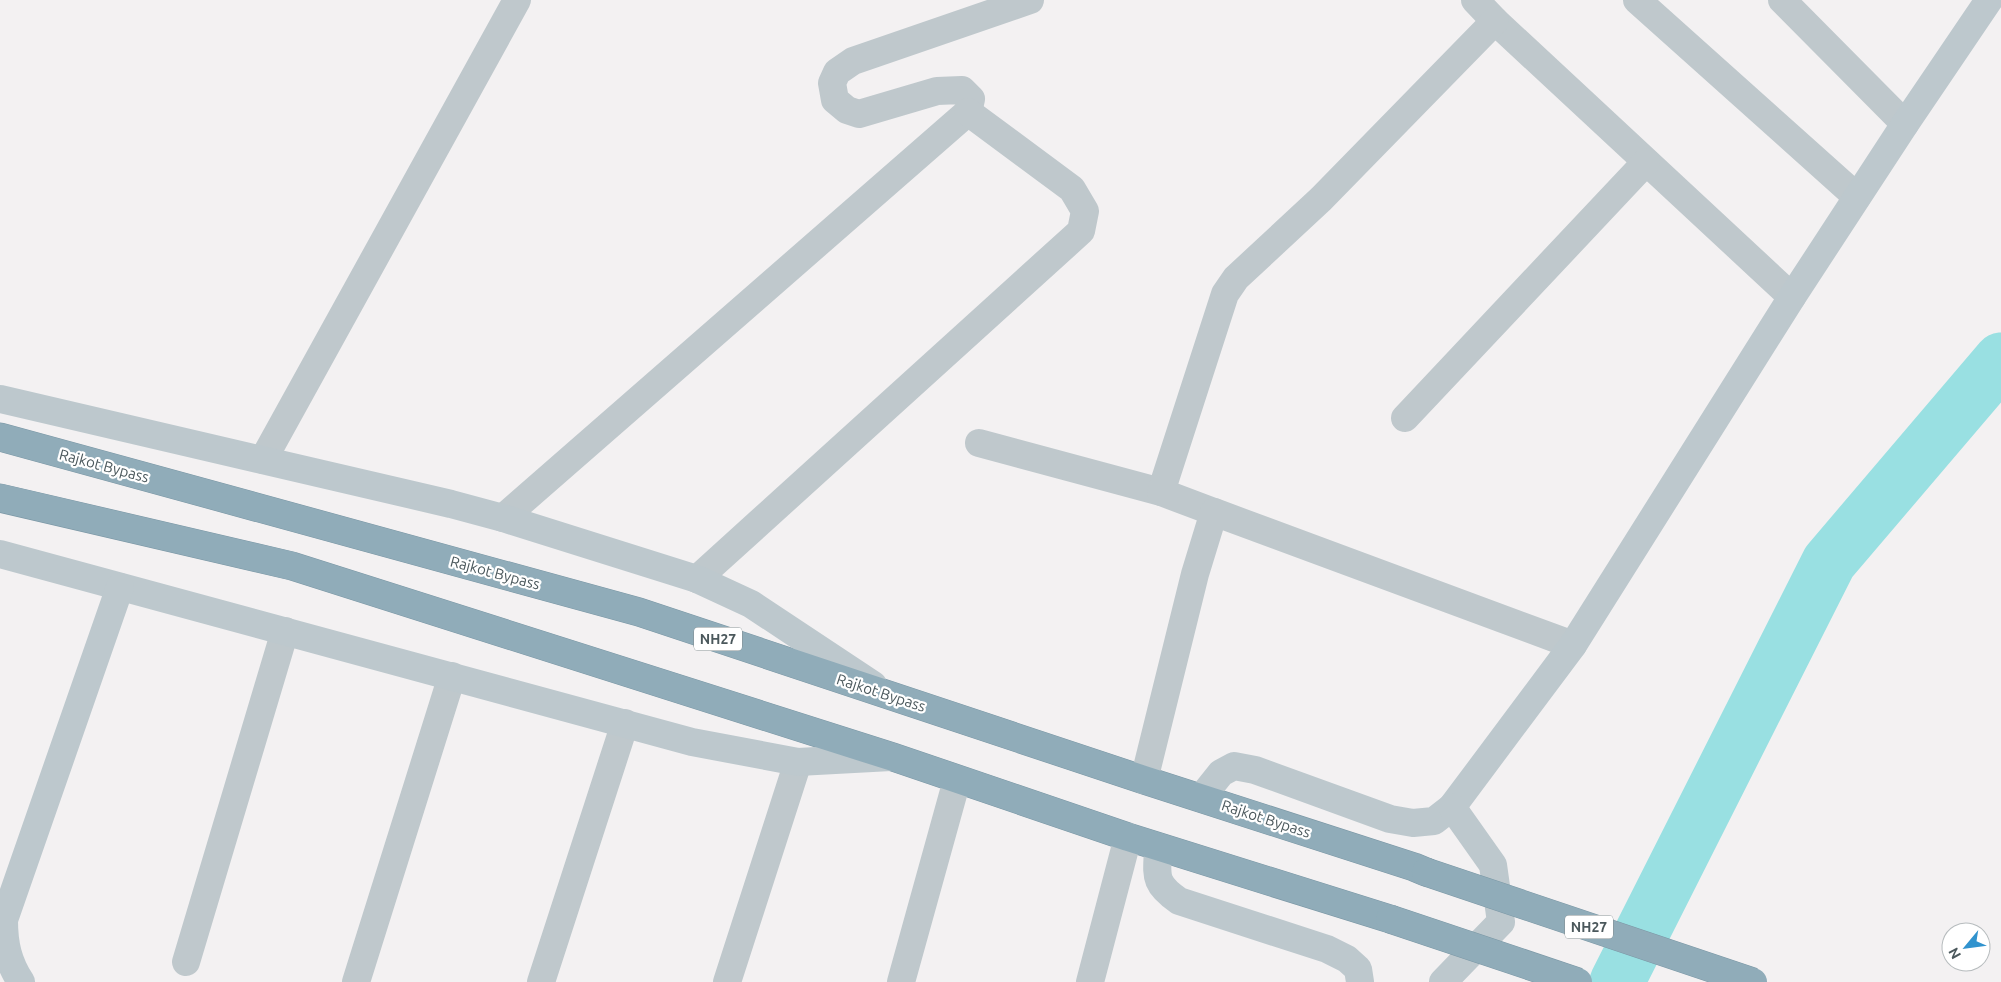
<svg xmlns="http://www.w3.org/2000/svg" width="2001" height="982" viewBox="0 0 2001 982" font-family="Ubuntu,sans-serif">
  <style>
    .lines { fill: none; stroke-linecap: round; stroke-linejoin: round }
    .river { stroke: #99e0e2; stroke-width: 55 }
    .highway-casing { stroke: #7b97a5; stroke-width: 29 }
    .street { stroke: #bfc8cc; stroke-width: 28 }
    .secondary { stroke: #bdc8cd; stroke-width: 28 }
    .highway { stroke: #90acb9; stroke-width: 28 }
    .highway-bridge-casing { stroke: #7b97a5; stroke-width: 29; stroke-linecap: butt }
    .highway-bridge { stroke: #90acb9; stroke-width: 28 }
    .labels { text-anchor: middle; stroke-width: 4.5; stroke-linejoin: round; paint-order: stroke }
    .shield { fill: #fff; stroke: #818a8d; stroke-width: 1 }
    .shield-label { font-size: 14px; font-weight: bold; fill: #4b585c }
    .street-label { font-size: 15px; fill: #4b585c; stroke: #fff }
  </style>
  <rect width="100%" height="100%" fill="#f3f1f2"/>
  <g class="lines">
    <path class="river" d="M1617 982 1829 562 2001 360"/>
    <g class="highway-casing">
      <g id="highway">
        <path d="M0 437 639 612 1144 780 1414 867 1426 872"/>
        <path d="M0 498 292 566 893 757 1128 837 1390 919"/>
      </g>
    </g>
    <g class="street">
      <path d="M1475 0 1495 21 1792 297"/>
      <path d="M1637 0 1857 197"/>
      <path d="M1782 0 1905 124"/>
      <path d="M1405 418 1646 162"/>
      <path d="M979 443 1161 492"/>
      <path d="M263 460 517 0"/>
      <path d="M1214 512 1161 492 1225 294 1236 278 1321 199 1495 21"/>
      <path d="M503 518 968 112 971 99 962 90 937 91 859 114 847 110 835 100 832 83 837 72 853 61 1030 0"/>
      <path d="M697 579 1081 231 1085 211 1072 189 968 112"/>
      <path d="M1144 780 1195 574 1214 512 1573 645"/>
      <path d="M186 962 285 631"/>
      <path d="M356 982 452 676"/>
      <path d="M541 982 625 723"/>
      <path d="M727 982 798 762"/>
      <path d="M901 982 957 780"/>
      <path d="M1090 982 1128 837"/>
    </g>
    <g class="secondary">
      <path d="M0 399 451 504 503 518 697 579 751 604 873 685"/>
      <path d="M0 554 692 742 798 762 891 757"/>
      <path d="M1201 798 1221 773 1234 766 1255 770 1390 819 1413 823 1434 821 1452 807 1573 645 1792 297 1905 124 1989 0"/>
      <path d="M1158 847C1157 876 1153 883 1179 901L1327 949 1347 959 1358 969 1360 982"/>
      <path d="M21 982C8 962 4 944 4 920L120 587"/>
      <path d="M1443 982 1501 922 1493 865 1452 807"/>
    </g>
    <use href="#highway" class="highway"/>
    <g class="highway-bridge-casing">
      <g id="highway-bridge">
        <path d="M1426 872 1753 982"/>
        <path d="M1390 919 1578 982"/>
      </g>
    </g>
    <use href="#highway-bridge" class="highway-bridge"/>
  </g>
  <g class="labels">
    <g class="shield">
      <rect x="694" y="627.5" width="48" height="23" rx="4"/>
      <rect x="1565" y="915.5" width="48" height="23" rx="4"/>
    </g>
    <g class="shield-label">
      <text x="718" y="644">NH27</text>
      <text x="1589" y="932">NH27</text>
    </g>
    <g class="street-label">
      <text transform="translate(104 466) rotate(15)" y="5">Rajkot Bypass</text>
      <text transform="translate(495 573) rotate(15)" y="5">Rajkot Bypass</text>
      <text transform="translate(881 693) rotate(18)" y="5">Rajkot Bypass</text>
      <text transform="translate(1266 819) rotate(18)" y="5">Rajkot Bypass</text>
    </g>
  </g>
  <g transform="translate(1966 947) rotate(241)"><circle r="24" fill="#ffffff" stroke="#b7bcbe"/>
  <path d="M0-4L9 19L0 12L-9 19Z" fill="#3193ce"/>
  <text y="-8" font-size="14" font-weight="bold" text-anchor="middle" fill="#4b585c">N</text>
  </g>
</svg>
